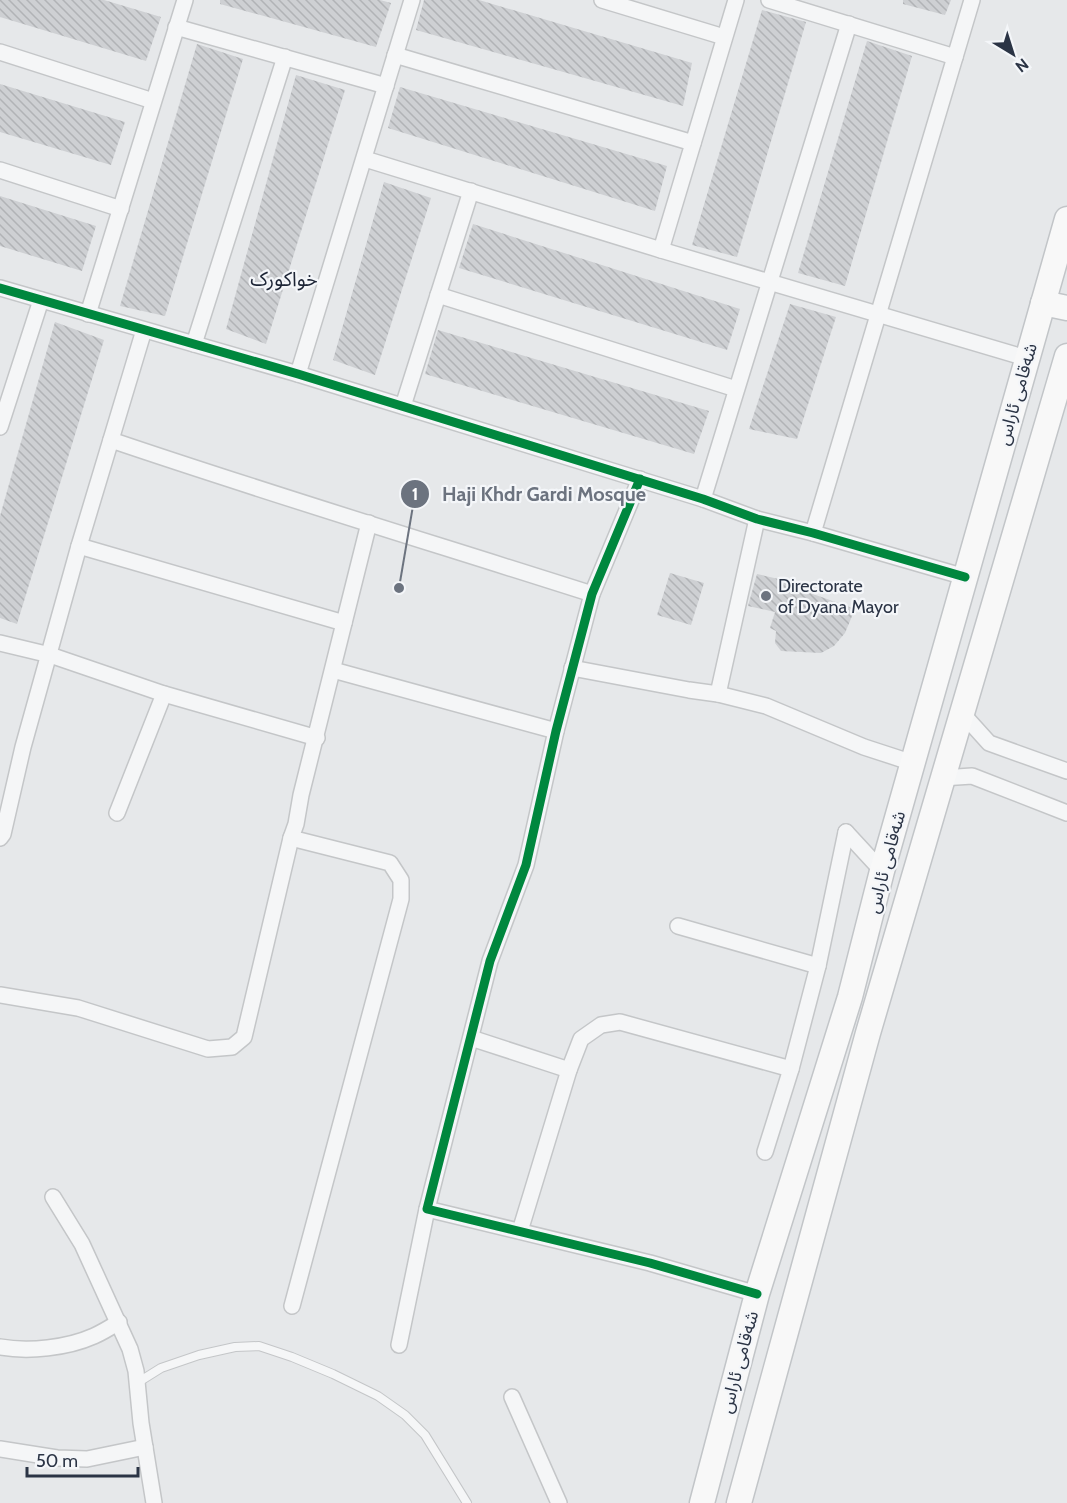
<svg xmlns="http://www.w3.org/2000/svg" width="1067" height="1503" viewBox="0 0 1067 1503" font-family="Cabin,'Noto Sans Arabic',sans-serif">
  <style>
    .building { fill: url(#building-back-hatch) }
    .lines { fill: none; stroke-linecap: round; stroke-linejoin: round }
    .service-casing { stroke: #c4c6c8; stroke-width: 10 }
    .minor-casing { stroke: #c4c6c8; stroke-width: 18 }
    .primary-casing { stroke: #c2c5c8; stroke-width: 27 }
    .service { stroke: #f5f6f7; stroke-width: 8 }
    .minor { stroke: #f5f6f7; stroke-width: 15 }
    .primary { stroke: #f8f8f8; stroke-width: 24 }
    .cycleway-casing { stroke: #f4f6f9; stroke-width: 13 }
    .cycleway { stroke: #00873e; stroke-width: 9 }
    .poi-dot { fill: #6c737f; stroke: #f4f6f9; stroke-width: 2 }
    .labels { text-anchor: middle; stroke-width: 4.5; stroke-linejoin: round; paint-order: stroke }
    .street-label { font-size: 18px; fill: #2b3445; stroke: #f4f6f9 }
    .poi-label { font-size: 18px; fill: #2b3445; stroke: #f4f6f9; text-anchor: start }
    .neighbourhood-label { font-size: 20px; fill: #1d2536; stroke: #f4f6f9 }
    .leader { fill: none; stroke: #6c737f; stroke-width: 2 }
    .callout-dot { fill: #6c737f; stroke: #f4f6f9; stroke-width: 2 }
    .mark-label { font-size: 18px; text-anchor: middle; font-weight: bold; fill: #fff }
    .callout-label { font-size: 20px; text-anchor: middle; font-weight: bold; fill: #6c737f; stroke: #f4f6f9; stroke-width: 4.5; stroke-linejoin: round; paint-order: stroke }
  </style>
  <defs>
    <pattern id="building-back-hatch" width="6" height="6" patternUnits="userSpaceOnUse" patternTransform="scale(1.5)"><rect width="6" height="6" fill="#ced0d3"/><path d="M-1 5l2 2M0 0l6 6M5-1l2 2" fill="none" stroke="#b1b3b6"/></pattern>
  </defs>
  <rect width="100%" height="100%" fill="#e6e8ea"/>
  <g class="building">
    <path d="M0 0H104L161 17 146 61 0 17Z"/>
    <path d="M220 0H380L391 3 376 47 220 4Z"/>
    <path d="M424 0H479L692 63 683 106 416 30Z"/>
    <path d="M903 0H951L945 15 903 4Z"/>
    <path d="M762 10 806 22 737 257 692 245Z"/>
    <path d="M867 41 912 56 845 286 798 273Z"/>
    <path d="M197 44 243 59 165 316 120 306Z"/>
    <path d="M296 75 345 90 266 344 226 329Z"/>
    <path d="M0 84 125 122 111 165 0 132Z"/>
    <path d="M400 87 667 166 655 211 388 128Z"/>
    <path d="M384 182 431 198 375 375 333 360Z"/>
    <path d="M0 196 96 226 82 271 0 246Z"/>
    <path d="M473 224 740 309 727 350 459 268Z"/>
    <path d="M790 304 836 317 797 439 749 429Z"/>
    <path d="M55 322 104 340 17 624 0 618V516Z"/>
    <path d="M438 330 709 411 694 454 425 374Z"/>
    <path d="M670 573 704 583 691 625 657 615Z"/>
    <path d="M757 574 801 584 799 589 855 609 845 633 834 646 821 653 781 651 775 643 776 631 770 628 775 612 748 606Z"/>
  </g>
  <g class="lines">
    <g class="service-casing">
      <path id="service" d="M137 1383 161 1368 199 1355 235 1347 259 1346 292 1357 333 1374 378 1396 405 1415 425 1435 467 1503"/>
    </g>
    <g class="minor-casing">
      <g id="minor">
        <path d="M602 0 724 37"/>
        <path d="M769 0 955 57"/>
        <path d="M176 27 386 86"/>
        <path d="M0 52 153 101"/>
        <path d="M395 55 693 143"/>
        <path d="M365 159 661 250 1026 358"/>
        <path d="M0 170 121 209"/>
        <path d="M661 250 736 0"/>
        <path d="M0 288 298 374 703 499 757 519 813 533 965 577"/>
        <path d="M438 295 736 389"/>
        <path d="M88 314 185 0"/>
        <path d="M194 344 285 57"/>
        <path d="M298 374 412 0"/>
        <path d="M403 406 471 191"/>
        <path d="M0 427 41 300"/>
        <path d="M111 440C270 494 432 543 592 594"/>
        <path d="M640 479 592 594 556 731 526 865 490 961 427 1209 650 1263 757 1294"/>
        <path d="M703 499 849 24"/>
        <path d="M813 533 972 0"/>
        <path d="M79 546 344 623"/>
        <path d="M0 643 50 655 164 694 317 738"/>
        <path d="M572 668 689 690 718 694 766 706 864 747 913 763"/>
        <path d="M333 670 556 731"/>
        <path d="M718 694 757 519"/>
        <path d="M961 712 989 743 1067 771"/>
        <path d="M942 778 972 776 1067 813"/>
        <path d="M117 813 164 694"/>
        <path d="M846 832 882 871"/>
        <path d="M0 838 3 834 23 747 79 546 144 330"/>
        <path d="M678 926 818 966"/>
        <path d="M0 995 78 1008 208 1049 232 1047 244 1037 291 838"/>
        <path d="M471 1038 569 1070"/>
        <path d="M765 1152 791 1069 818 966 846 832"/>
        <path d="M53 1197 82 1244 130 1349 136 1371 141 1423 154 1503"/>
        <path d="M520 1231 569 1070 581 1039 601 1025 620 1022 791 1069"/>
        <path d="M292 1306 401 899V880L390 863 291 838 296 824 301 795 369 523"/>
        <path d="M399 1345 427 1209"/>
        <path d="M0 1347C29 1352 67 1348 94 1336 103 1332 111 1327 119 1322"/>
        <path d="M512 1397 559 1503"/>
        <path d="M0 1449 57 1458 87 1459 145 1447"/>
      </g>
    </g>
    <g class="primary-casing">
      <g id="primary">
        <path d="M1043 303 1067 308"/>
        <path d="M702 1503 757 1294 850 997 882 871 1067 219"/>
        <path d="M739 1503 868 1033 1067 356"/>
      </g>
    </g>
    <use href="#service" class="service"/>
    <use href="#minor" class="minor"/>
    <use href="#primary" class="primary"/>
    <g class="cycleway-casing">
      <g id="cycleway">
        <path d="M0 288 298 374 703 499 757 519 813 533 965 577"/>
        <path d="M640 479 592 594 556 731 526 865 490 961 427 1209 650 1263 757 1294"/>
      </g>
    </g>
    <use href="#cycleway" class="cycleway"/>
  </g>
  <circle class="poi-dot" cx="766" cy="596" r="6"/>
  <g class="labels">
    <g class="street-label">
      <text transform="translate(1017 394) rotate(-74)" y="6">شەقامی ئاراس</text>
      <text transform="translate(886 862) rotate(-75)" y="6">شەقامی ئاراس</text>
      <text transform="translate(739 1362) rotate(-75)" y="6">شەقامی ئاراس</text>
    </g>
    <g class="poi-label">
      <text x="778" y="592">Directorate<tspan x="778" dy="21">of Dyana Mayor</tspan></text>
    </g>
    <g class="neighbourhood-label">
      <text x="284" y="286">خواکورک</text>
    </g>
  </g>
  <path class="leader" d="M399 588L415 494"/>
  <g class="callout-dot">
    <circle cx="399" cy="588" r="6"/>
    <circle cx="415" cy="494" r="15"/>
  </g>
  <g class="mark-label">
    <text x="415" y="500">1</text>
  </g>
  <g class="callout-label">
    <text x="544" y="501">Haji Khdr Gardi Mosque</text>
  </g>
  <g transform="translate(1013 54) rotate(142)" stroke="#f4f6f9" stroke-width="4.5" paint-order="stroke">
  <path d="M0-4.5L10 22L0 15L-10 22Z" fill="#2b3445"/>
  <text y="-9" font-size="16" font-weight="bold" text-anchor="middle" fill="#2b3445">N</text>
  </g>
  <path d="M27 1467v9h111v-9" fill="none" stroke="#2b3445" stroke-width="3"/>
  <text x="36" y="1467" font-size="18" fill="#2b3445" stroke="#f4f6f9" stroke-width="4.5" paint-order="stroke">50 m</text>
</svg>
